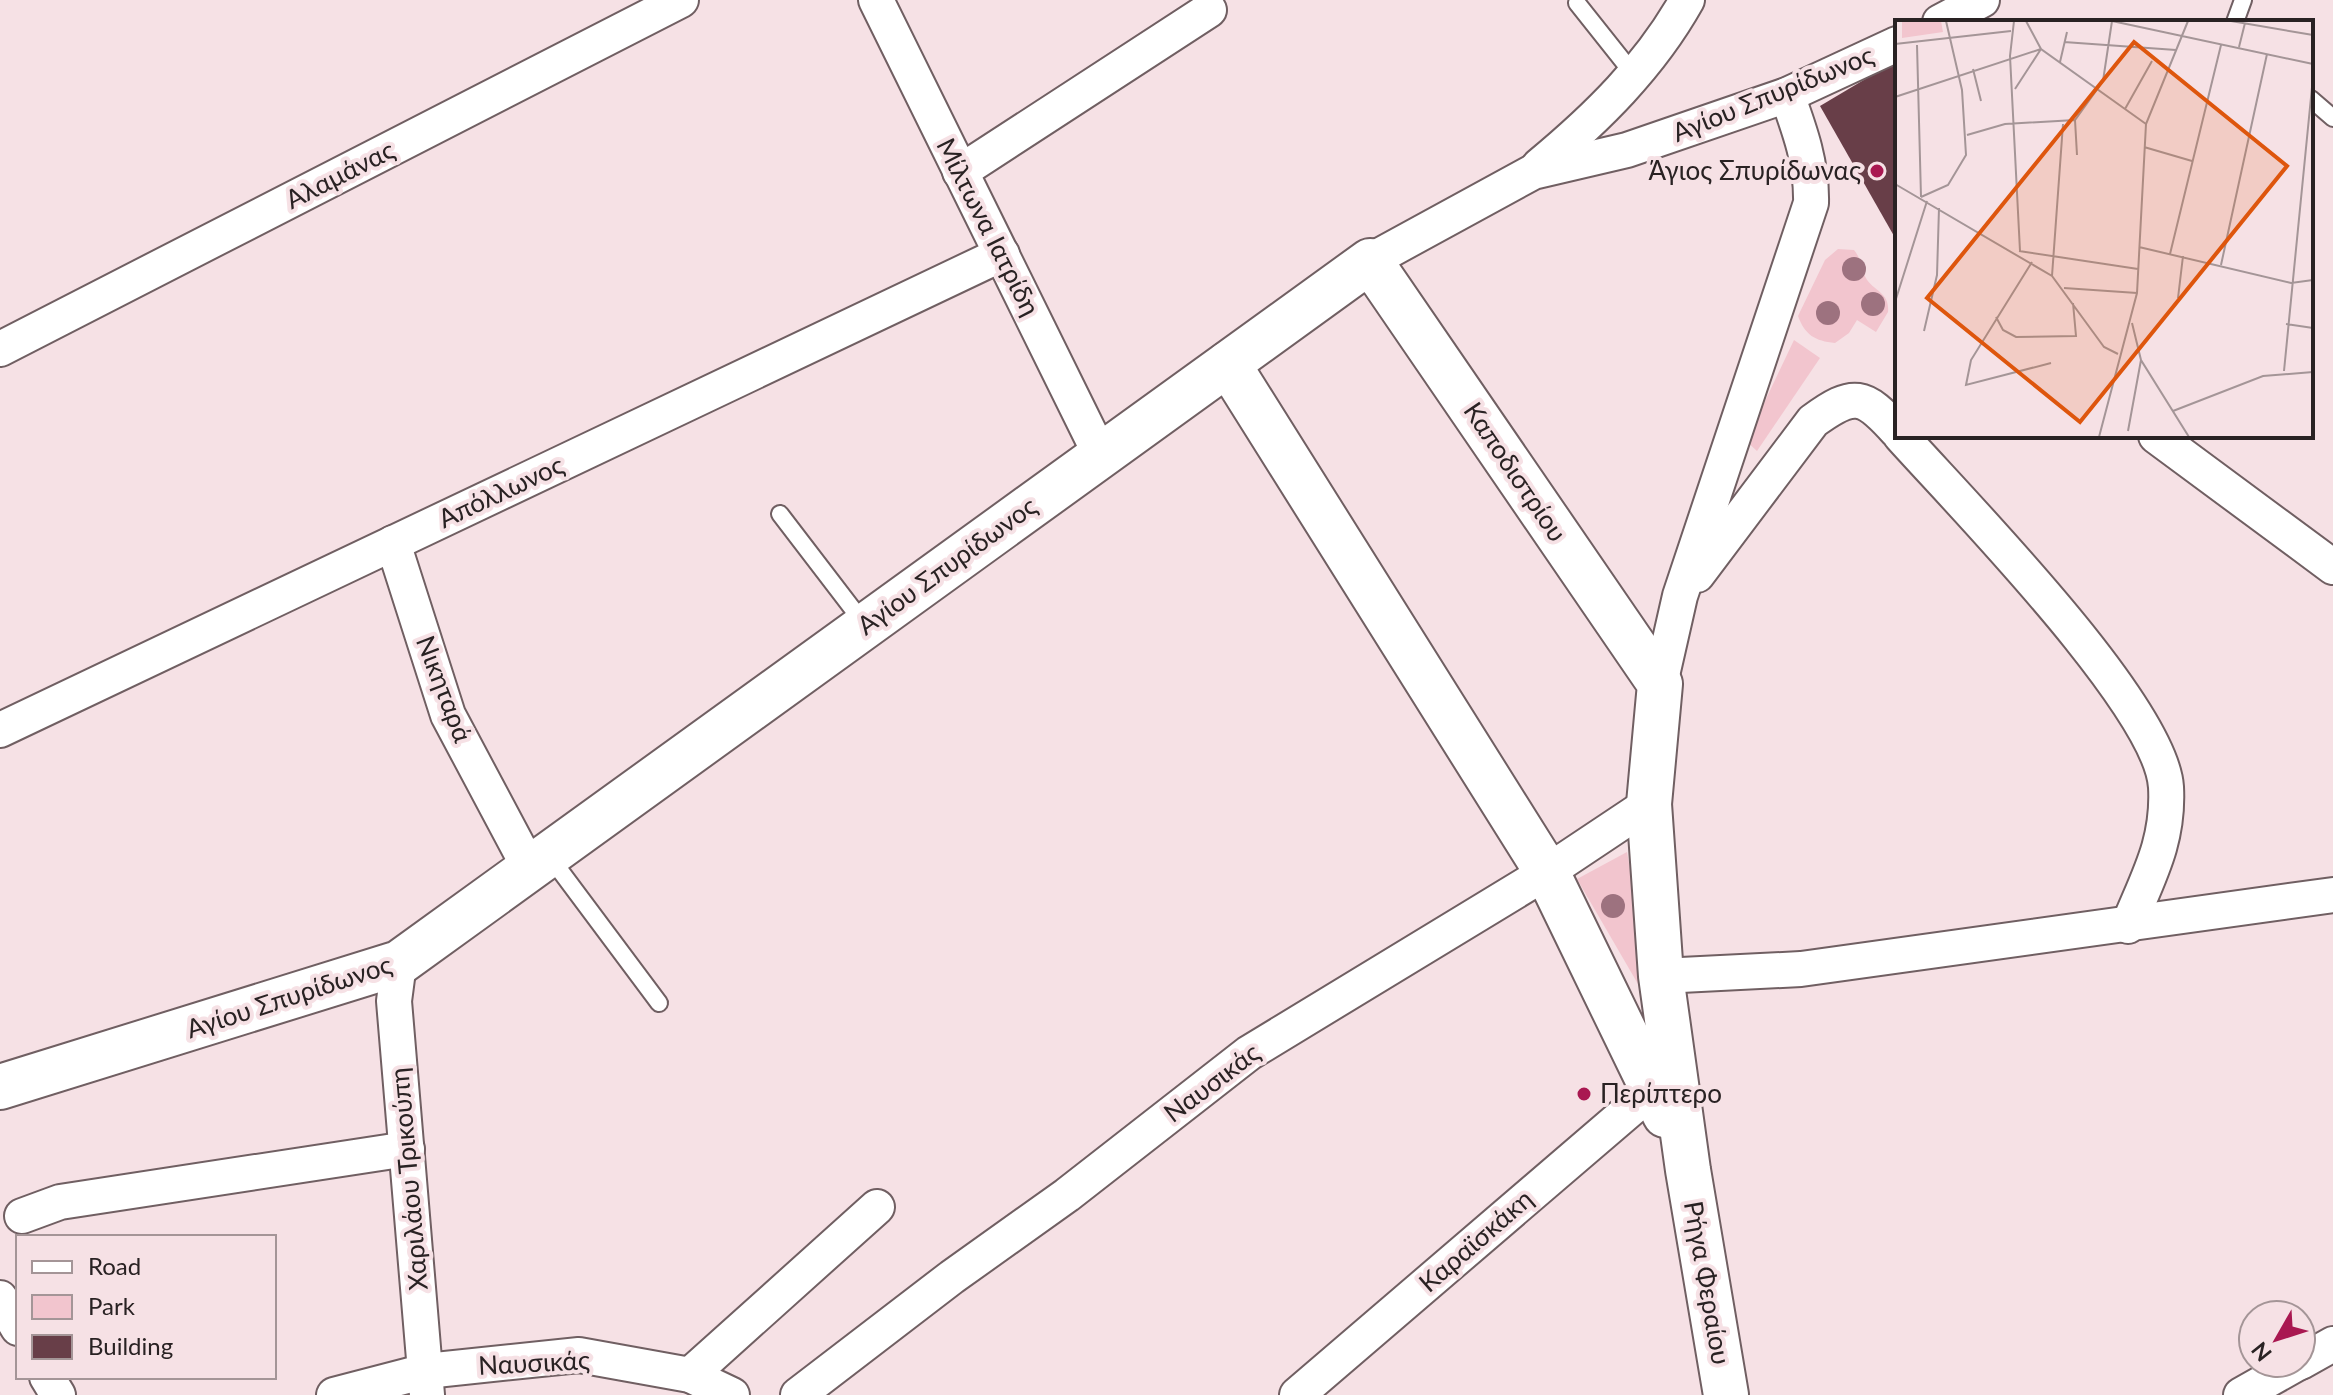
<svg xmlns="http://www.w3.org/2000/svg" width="2333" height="1395" viewBox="0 0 2333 1395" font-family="Lato,sans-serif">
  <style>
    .green { fill: #f2c5ce }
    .building { fill: #683e48 }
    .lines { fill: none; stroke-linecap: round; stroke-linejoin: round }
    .lane-casing { stroke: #705f62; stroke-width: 20 }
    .street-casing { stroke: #705f62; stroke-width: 38 }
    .secondary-casing { stroke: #705f62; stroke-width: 48 }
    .lane { stroke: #fff; stroke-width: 16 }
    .street { stroke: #fff; stroke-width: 34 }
    .secondary { stroke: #fff; stroke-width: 44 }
    .tree { fill: #9d727f }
    .poi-dot { fill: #a91851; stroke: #f6e1e5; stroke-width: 3 }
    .labels { text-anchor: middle; stroke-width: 8; stroke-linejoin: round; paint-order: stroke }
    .street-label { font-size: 26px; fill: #292223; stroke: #f6e1e5 }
    .poi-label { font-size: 26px; fill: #292223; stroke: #f6e1e5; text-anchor: end }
    .inset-road { fill: none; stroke: #a49597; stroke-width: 2 }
    .view { fill: #de560d; fill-opacity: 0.15; stroke: #de560d; stroke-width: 4 }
    .inset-edge { fill: none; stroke: #292223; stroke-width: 4 }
  </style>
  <rect width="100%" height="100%" fill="#f6e1e5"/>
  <g class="green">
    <path d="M1838 249 1854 250C1861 259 1861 265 1864 274 1871 292 1890 290 1888 312L1876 332 1857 320 1849 333 1835 343C1815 341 1805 335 1798 316L1825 260Z"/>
    <path d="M1794 340 1820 358 1757 451 1746 441Z"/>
    <path d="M1627 852 1656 1015 1577 879Z"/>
  </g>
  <path class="building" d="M1894 62 1897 68 1894 236 1820 106Z"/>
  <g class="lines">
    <g class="lane-casing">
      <g id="lane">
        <path d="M1577 3 1635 76"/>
        <path d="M2235 22 2243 0"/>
        <path d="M2311 99 2333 118"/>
        <path d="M780 514 865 625"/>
        <path d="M550 857 659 1003"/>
      </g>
    </g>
    <g class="street-casing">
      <g id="street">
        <path d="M876 0 1100 454"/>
        <path d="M1940 22 1982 0"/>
        <path d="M1539 166C1597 118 1650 66 1687 0"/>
        <path d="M960 172 1209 10"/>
        <path d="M1370 261 1533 172 1627 150 1787 95 1897 44"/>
        <path d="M0 349 681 0"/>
        <path d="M1901 436C1961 503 2161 706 2166 787 2169 842 2148 877 2128 926"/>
        <path d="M2156 436 2333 567"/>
        <path d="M393 543 448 715 531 871"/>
        <path d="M1697 575 1813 421C1854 391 1864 394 1897 431"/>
        <path d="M1660 684 1680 596 1811 203C1812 164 1800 131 1787 95"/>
        <path d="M0 730 1002 254"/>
        <path d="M399 963 394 1001 427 1395"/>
        <path d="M1661 976 1801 969 2333 895"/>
        <path d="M22 1216 60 1202 407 1149"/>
        <path d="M0 1298 18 1328"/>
        <path d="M2301 1362 2333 1344"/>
        <path d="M690 1375 877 1207"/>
        <path d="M47 1377 58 1395"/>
        <path d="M334 1395 426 1371 579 1355 690 1375 732 1395"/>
        <path d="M798 1395 952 1277 1067 1195 1249 1053 1547 872 1649 804"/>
        <path d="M1297 1395 1655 1088"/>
        <path d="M2241 1395 2298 1363"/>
      </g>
    </g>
    <g class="secondary-casing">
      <g id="secondary">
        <path d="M1228 364 1547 872 1665 1115"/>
        <path d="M0 1087 399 963 1370 261 1660 684 1649 804 1661 976 1688 1170 1726 1395"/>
      </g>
    </g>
    <use href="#lane" class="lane"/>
    <use href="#street" class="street"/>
    <use href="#secondary" class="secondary"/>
  </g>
  <g class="tree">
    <circle cx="1854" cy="269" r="12"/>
    <circle cx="1873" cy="304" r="12"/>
    <circle cx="1828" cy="313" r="12"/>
    <circle cx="1613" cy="906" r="12"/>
  </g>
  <g class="poi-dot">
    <circle cx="1877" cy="171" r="8"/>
    <circle cx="1584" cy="1094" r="8"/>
  </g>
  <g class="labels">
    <g class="street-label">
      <text transform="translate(1773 94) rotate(-22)" y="9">Αγίου Σπυρίδωνος</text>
      <text transform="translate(340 175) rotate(-27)" y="9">Αλαμάνας</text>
      <text transform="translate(988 227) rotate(63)" y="9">Μίλτωνα Ιατρίδη</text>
      <text transform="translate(1515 472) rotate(56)" y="9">Καποδιστρίου</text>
      <text transform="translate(501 492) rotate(-25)" y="9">Απόλλωνος</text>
      <text transform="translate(947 566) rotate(-36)" y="9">Αγίου Σπυρίδωνος</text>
      <text transform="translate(444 689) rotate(69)" y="9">Νικηταρά</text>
      <text transform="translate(289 997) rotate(-18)" y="9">Αγίου Σπυρίδωνος</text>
      <text transform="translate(1212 1083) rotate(-37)" y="9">Ναυσικάς</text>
      <text transform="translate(409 1179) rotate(-95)" y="9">Χαριλάου Τρικούπη</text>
      <text transform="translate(1476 1241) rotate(-41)" y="9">Καραϊσκάκη</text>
      <text transform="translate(1707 1283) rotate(80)" y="9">Ρήγα Φεραίου</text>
      <text transform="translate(534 1363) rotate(-3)" y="9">Ναυσικάς</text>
    </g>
    <g class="poi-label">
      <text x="1861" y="180">Άγιος Σπυρίδωνας</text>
      <text x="1600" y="1103" text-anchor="start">Περίπτερο</text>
    </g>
  </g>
  <g transform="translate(1895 20)">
    <rect width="418" height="418" fill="#f6e1e5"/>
    <path d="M7 1H46L48 12 7 18Z" fill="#f2c5ce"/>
    <path class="inset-road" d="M119 1 115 36 125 231M131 1 146 29 251 104M217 1 418 44M336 1 418 15M169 22 281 30M0 24 116 11M22 25 26 177M344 27 350 3M165 42 172 12M78 49 86 81M120 69 146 29M0 77 146 29M230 89 257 41M180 100 182 135M72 115 110 104 180 100 208 61 217 1M249 127 297 141M0 164 157 256 209 327 223 334M26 177 53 165 71 135 67 70 51 1M244 227 396 263 418 260M124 231 243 249M275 234 326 25M137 242 76 340 71 365 156 343M326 245 372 34M157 256 168 104M169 268 242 273M283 278 288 236M0 282 32 181M101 297 108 310 121 317 181 316 178 283M237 303 246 340 294 417M391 304 418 308M29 311 42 255 44 188M389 351 418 57M278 391 368 356 418 352M233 411 246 340M204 417 242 273 251 104 293 1"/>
    <path class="view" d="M239 22 392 146 185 402 32 278Z"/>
    <rect width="418" height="418" class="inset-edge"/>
  </g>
  <rect x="16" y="1235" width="260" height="144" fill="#f6e1e5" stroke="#a49597" stroke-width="2"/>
  <rect x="32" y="1261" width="40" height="12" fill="#ffffff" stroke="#a49597" stroke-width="2"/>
  <text x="88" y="1275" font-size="24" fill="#292223">Road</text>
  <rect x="32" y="1295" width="40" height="24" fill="#f2c5ce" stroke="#a49597" stroke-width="2"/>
  <text x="88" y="1315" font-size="24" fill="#292223">Park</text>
  <rect x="32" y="1335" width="40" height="24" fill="#683e48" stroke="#a49597" stroke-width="2"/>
  <text x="88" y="1355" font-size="24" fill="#292223">Building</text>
  <g transform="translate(2277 1339) rotate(231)"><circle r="38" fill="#f6e1e5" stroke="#a49597" stroke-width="2"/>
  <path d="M0-6L14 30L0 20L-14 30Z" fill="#a91851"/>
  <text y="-12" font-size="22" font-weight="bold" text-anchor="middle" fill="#292223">N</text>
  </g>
</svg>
